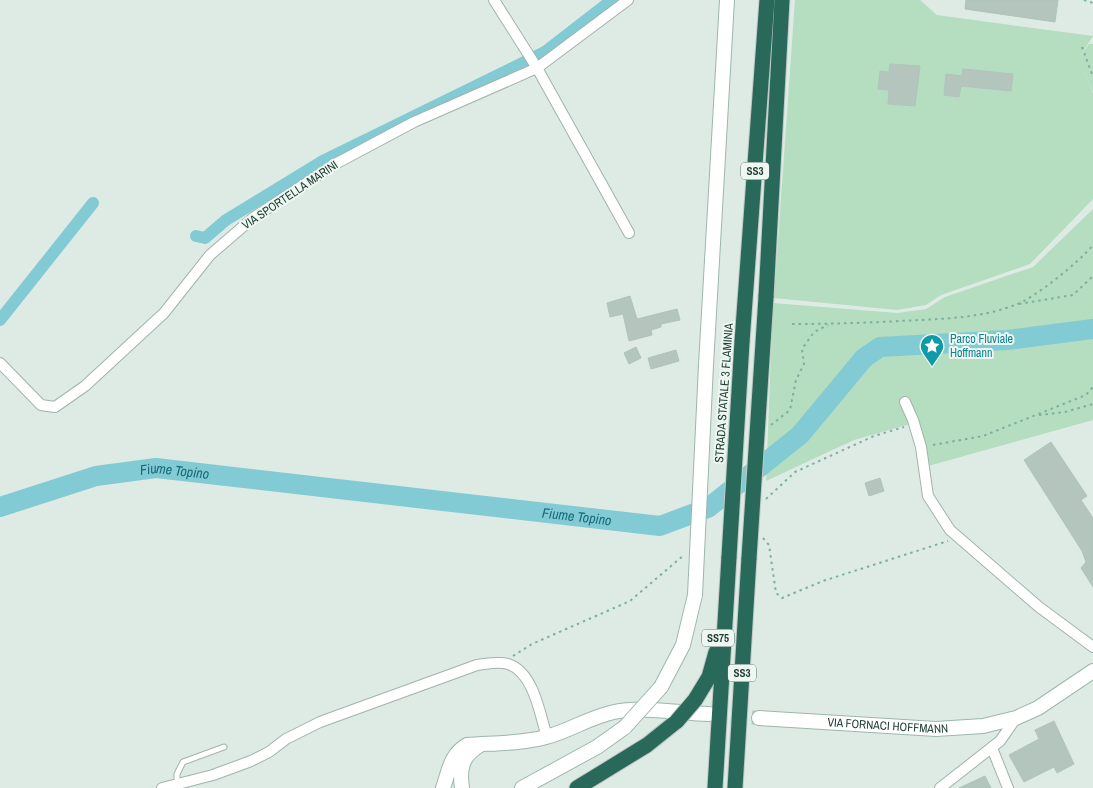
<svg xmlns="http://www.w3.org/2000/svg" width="1093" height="788" viewBox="0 0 1093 788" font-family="'Archivo Narrow',sans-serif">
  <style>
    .green { fill: #b5ddbf }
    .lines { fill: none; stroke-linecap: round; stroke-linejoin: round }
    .canal { stroke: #82cad4; stroke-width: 12 }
    .river { stroke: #82cad4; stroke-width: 20 }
    .building { fill: #b3c5bd; stroke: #b0c4bb }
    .secondary-tunnel { stroke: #b8c8c0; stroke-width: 14; stroke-dasharray: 14 7; stroke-linecap: butt }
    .lane-casing { stroke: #a1b3ab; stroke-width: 7 }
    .street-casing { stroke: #a1b3ab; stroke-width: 12 }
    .secondary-casing { stroke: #9cb7ac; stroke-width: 16 }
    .highway-casing { stroke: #c0c8c6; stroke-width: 17 }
    .path { stroke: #7cb09e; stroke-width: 2; stroke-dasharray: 2.5 4; stroke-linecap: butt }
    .lane { stroke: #fff; stroke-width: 5 }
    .street { stroke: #fff; stroke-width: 10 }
    .secondary { stroke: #fff; stroke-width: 14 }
    .highway { stroke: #296959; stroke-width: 15 }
    .secondary-bridge-casing { stroke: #9cb7ac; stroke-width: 16; stroke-linecap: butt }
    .highway-bridge-casing { stroke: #c0c8c6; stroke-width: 17; stroke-linecap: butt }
    .secondary-bridge { stroke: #fff; stroke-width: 14 }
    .highway-bridge { stroke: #296959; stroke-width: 15 }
    .labels { text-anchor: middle; stroke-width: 4; stroke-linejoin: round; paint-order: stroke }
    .shield { fill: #eef7f2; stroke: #5c736c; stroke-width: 1 }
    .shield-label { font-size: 11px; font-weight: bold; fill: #1e3b32 }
    .street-label { font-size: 12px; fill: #1e3b32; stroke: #eef7f2 }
    .culture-label { font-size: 12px; fill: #0d838f; stroke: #eef7f2; text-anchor: start }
    .water-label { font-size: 14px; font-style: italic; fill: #166c7a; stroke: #eef7f2 }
  </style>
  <rect width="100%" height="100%" fill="#deebe4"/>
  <g class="green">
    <path d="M795 0H920L937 15 1093 36 1079 58 1089 44H1093V92L1082 66 1093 93V199L1030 264 941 295 926 305 897 310 774 298Z"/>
    <path d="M1093 209V420L928 466 917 422 854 440 766 481 773 303 897 313 926 309 945 297 1033 267Z"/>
  </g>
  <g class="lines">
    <g class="canal">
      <path d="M196 236 205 238 226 220 321 162 545 52 612 0"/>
      <path d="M0 320 93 203"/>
    </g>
    <path class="river" id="s1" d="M0 507 96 476 156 468 660 526 708 508 800 435 864 358 880 347 1007 340 1093 329"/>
  </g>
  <g class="building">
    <path d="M966 0H1058L1055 22 965 9Z"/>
    <path d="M890 64 920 66 915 106 888 104 889 90 878 89 880 71 889 72Z"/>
    <path d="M963 69 1013 74 1011 91 961 86 959 97 944 95 946 74 962 76Z"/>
    <path d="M630 296 637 319 677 309 680 320 661 324V327L651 330 652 335 629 341 623 314 610 317 607 303Z"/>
    <path d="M636 347 641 358 629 364 624 353Z"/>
    <path d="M676 350 679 361 651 369 648 358Z"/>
    <path d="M1051 442 1087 496 1081 500 1093 518V587L1081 568 1086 562 1082 551 1024 460Z"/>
    <path d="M880 478 884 491 869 496 865 483Z"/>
    <path d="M1054 721 1074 764 1057 773 1054 767 1024 782 1009 755 1039 739 1035 730Z"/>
    <path d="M985 776 991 788H959Z"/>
  </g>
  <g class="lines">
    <path class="secondary-tunnel" d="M710 715 759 718"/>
    <g class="lane-casing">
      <path id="lane" d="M177 784V774L183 762 224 747"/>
    </g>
    <g class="street-casing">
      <g id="street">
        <path d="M494 0 537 68 629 233"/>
        <path d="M0 363 41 405 55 407 85 386 164 313 210 255 253 218 337 163 414 122 537 68 628 0"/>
        <path d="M905 402 913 420 921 447 928 496 950 530 1039 607 1093 647"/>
        <path d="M992 748 1008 788"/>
        <path d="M162 788 213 775 251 761 269 752 286 739 320 722 477 665C487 664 498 661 508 664 534 672 540 715 547 737"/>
        <path d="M940 788 1000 741 1016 718"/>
      </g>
    </g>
    <g class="secondary-casing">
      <g id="secondary">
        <path d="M706 365 727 0"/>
        <path d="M661 687 683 645 695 595"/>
        <path id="s2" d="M759 718 936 729 983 726 1016 718 1038 708 1093 671"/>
        <path d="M443 788C449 771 450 755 467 745 493 743 520 744 546 737 569 731 590 717 614 712 644 706 679 713 709 714"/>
        <path d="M462 788C459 768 462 756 480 745"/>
        <path d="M522 788 597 747 625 727"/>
      </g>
    </g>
    <g class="highway-casing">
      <g id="highway">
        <path d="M766 297 782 0"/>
        <path d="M742 342 767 0"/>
        <path d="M695 700 709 677 716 652"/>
        <path d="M577 788 647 745 677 721"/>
        <path d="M715 788 729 557"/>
        <path d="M735 788 749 558"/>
      </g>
    </g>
    <g class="path">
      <path d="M1084 0 1093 3"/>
      <path d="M1082 47 1093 77"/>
      <path d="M1019 304 1073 295 1093 276"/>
      <path d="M792 324C828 324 863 323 899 321 938 319 978 319 1015 305 1035 298 1079 262 1093 245"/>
      <path d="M1039 415 1065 412 1093 404"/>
      <path d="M771 425 790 410 796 380 804 364 802 349 814 332 828 325"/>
      <path d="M933 445 983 436 1086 395 1093 387"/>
      <path d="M766 499 795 472 874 436 904 427"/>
      <path d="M763 538 769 545 776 593 782 598 823 581 948 541"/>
      <path d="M513 656 532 644 630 601 684 555"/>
    </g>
    <use href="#lane" class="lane"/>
    <use href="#street" class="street"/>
    <use href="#secondary" class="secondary"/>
    <use href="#highway" class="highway"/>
    <g class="secondary-bridge-casing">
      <g id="secondary-bridge">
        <path d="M695 595 706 365"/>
        <path d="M625 727 661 687"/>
      </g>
    </g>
    <g class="highway-bridge-casing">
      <g id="highway-bridge">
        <path d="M729 557 742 342"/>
        <path d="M749 558 766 297"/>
        <path d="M677 721 695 700"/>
      </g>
    </g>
    <use href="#secondary-bridge" class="secondary-bridge"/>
    <use href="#highway-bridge" class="highway-bridge"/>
  </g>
  <defs>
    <g id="sight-pin" transform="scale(1.25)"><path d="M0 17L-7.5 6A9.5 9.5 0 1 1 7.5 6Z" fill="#0f9aa8" stroke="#eef7f2"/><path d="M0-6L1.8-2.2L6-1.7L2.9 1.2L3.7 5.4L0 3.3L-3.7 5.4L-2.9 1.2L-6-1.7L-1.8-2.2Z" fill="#fff"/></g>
  </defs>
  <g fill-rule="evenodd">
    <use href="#sight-pin" x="932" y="346"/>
  </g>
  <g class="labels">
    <g class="shield">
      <rect x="741" y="162.5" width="28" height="17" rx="4"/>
      <rect x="702" y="629.5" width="32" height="17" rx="4"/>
      <rect x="728" y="664.5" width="28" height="17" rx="4"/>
    </g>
    <g class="shield-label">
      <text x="755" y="175">SS3</text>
      <text x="718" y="642">SS75</text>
      <text x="742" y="677">SS3</text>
    </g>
    <g class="street-label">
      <text transform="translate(290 195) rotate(-34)" y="4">VIA SPORTELLA MARINI</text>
      <text transform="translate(724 393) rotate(-86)" y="4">STRADA STATALE 3 FLAMINIA</text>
      <text dy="4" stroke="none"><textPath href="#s2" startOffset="129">VIA FORNACI HOFFMANN</textPath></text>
    </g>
    <g class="culture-label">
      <text x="950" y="343">Parco Fluviale<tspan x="950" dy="14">Hoffmann</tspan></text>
    </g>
    <g class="water-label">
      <text dy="5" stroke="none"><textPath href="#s1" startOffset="180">Fiume Topino</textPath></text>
      <text dy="5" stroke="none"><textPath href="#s1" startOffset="585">Fiume Topino</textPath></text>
    </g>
  </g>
</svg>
